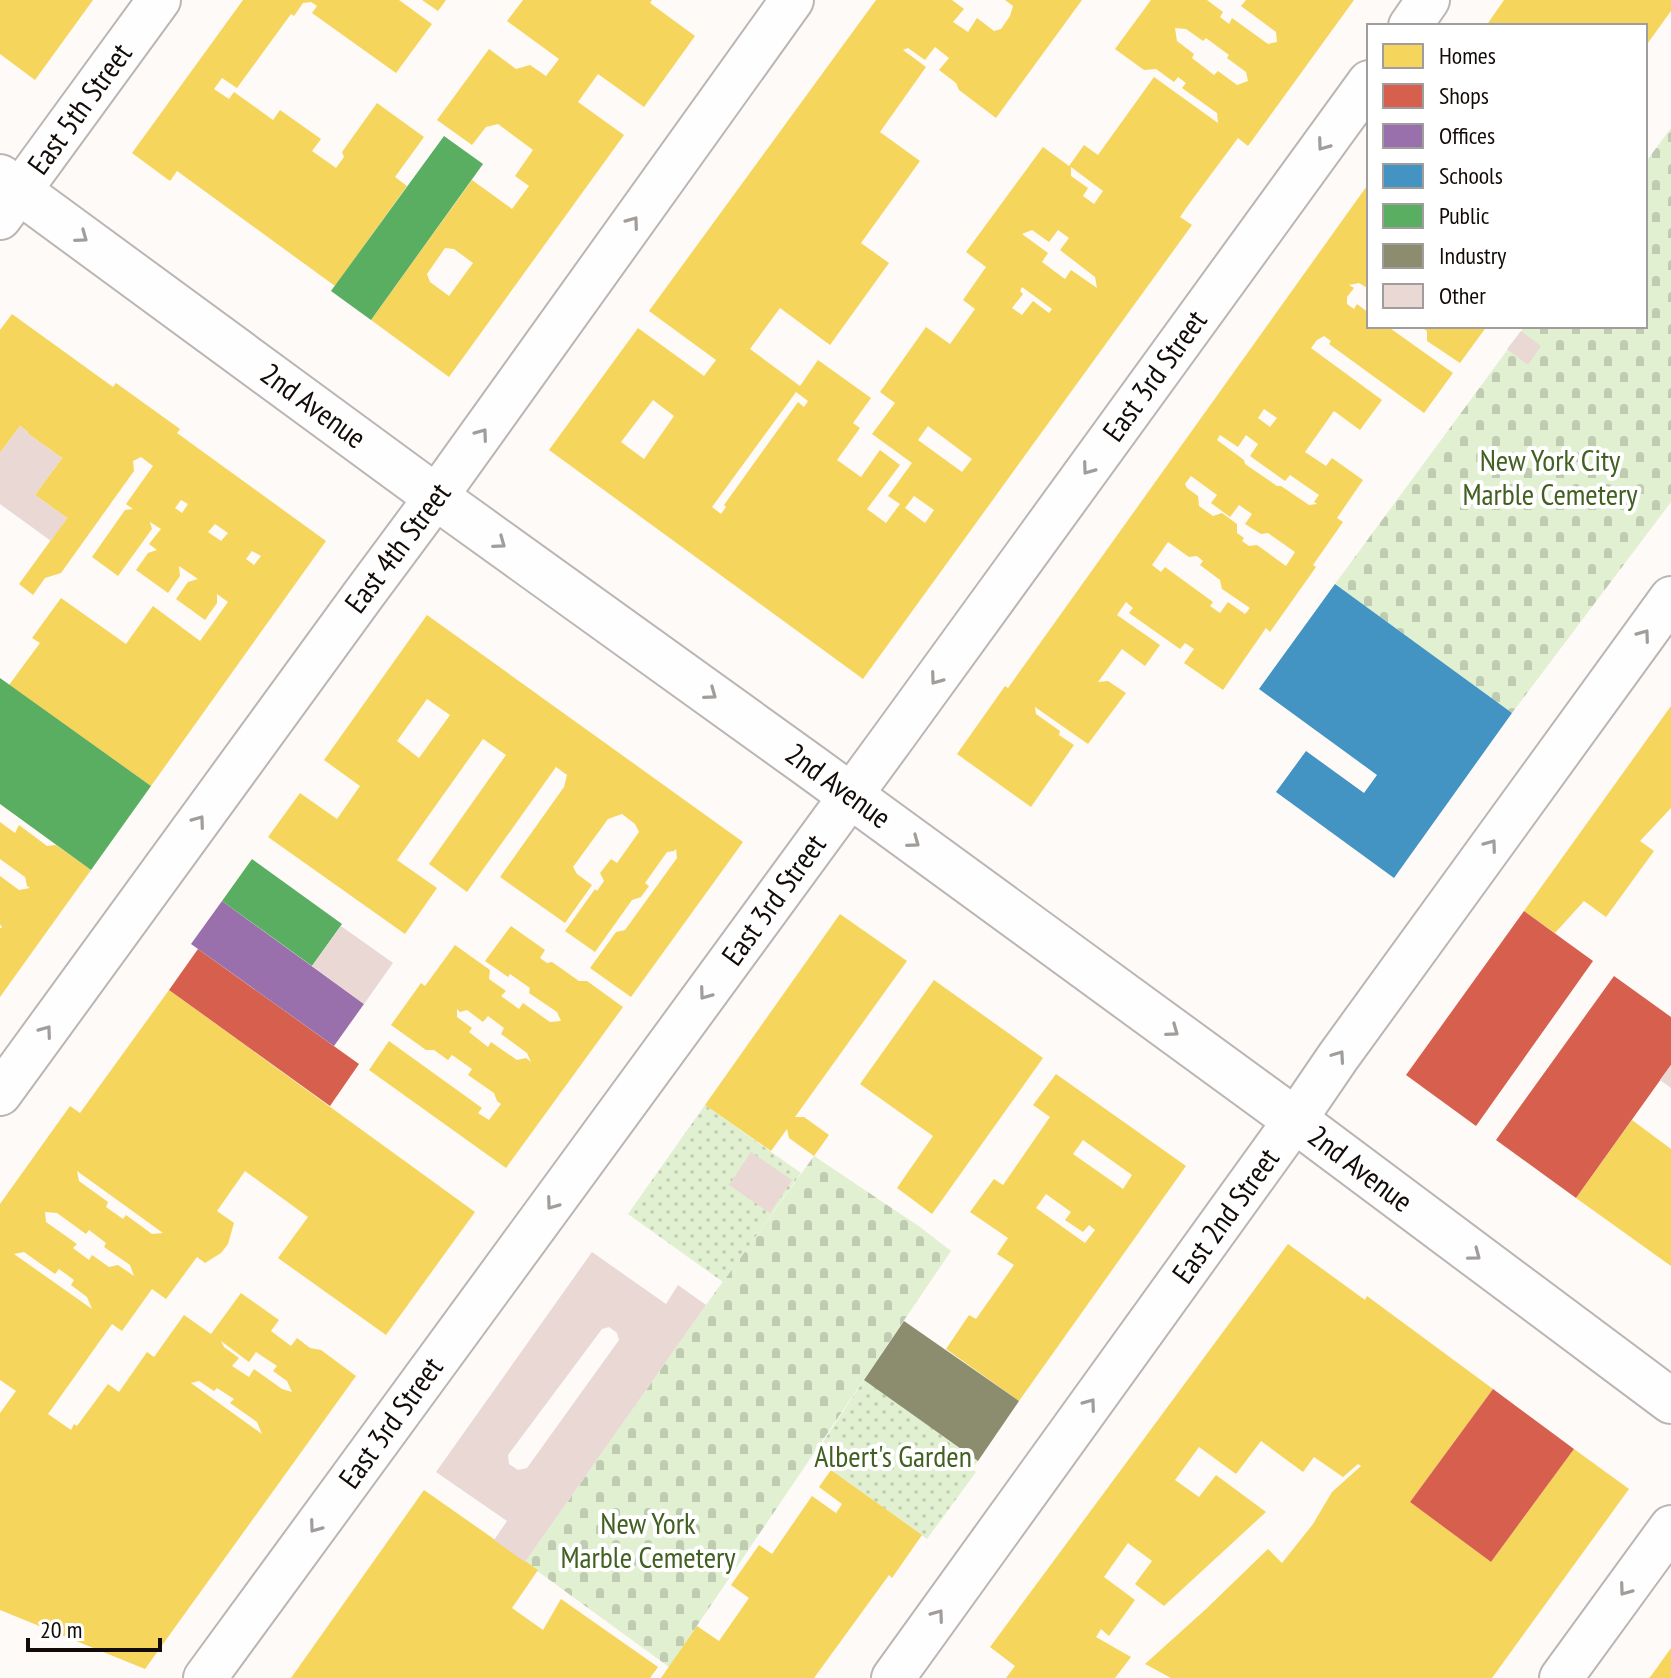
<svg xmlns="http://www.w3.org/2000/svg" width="1671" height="1678" viewBox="0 0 1671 1678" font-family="'PT Sans Narrow',sans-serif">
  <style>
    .cemetery { fill: url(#cemetery-stones) }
    .park { fill: url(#park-dots) }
    .homes { fill: #f6d55c; fill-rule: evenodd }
    .shops { fill: #d6604d }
    .offices { fill: #9970ab }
    .schools { fill: #4393c3 }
    .public { fill: #5aae61 }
    .industry { fill: #8c8c6e }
    .building { fill: #ead8d5; fill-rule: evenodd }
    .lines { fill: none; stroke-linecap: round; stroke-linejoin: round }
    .minor-casing { stroke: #bbb6b3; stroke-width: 46 }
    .primary-casing { stroke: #bbb6b3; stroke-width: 48 }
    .minor { stroke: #fffefe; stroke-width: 42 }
    .primary { stroke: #fffefe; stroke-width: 44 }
    .oneway { stroke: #a09d9b }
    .labels { text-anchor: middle; stroke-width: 8; stroke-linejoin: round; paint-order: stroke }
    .street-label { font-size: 30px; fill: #120b07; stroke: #fff }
    .park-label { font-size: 30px; fill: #426022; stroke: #fff }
  </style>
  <defs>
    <pattern id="cemetery-stones" width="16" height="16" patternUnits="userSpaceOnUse" patternTransform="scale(2)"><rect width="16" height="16" fill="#e0f0d0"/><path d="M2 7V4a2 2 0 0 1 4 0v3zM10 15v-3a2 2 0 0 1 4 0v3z" fill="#bfccb1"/></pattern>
    <pattern id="park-dots" width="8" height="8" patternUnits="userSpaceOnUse" patternTransform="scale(2)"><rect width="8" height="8" fill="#e0f0d0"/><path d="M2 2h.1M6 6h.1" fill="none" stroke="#bfccb1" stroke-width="1.8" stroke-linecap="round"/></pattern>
  </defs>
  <rect width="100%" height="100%" fill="#fdfaf8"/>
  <g class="cemetery">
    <path d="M1671 128V502L1512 713 1335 584 1525 326H1645V163Z"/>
    <path d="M814 1156 920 1227 951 1251 669 1667 525 1562 706 1305Z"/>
  </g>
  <g class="park">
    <path d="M705 1105 801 1173 723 1282 628 1214Z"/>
    <path d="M864 1380 978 1461 972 1469 976 1472 927 1539 813 1457Z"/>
  </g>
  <g class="homes">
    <path d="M0 0H93L35 80 0 54Z"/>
    <path d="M243 0H399L432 24 396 73 312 13 317 6 311 2 303 3 294 16 291 14 237 88 222 78 214 89 229 99 234 92 273 120 280 110 321 139 312 151 336 168 344 157 342 152 377 103 424 137 395 177 407 186 335 286 177 171 170 181 132 153Z"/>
    <path d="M422 0H446L438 11Z"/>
    <path d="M523 0H652L650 3 695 36 644 107 598 74 578 102 624 135 449 377 371 320 472 180 512 209 529 186 515 176 533 150 498 124 486 127 472 145 437 120 489 49 516 69 530 65 546 76 559 59 507 21ZM445 248 454 249 473 263 449 296 430 282 427 274Z"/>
    <path d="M876 0H952L964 9 953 22 968 32 977 18 994 31 1001 29 1010 16 1013 6 1005 0H1082L996 118 959 90 956 83 939 70 949 58 935 47 925 60 908 48 903 50 926 67 880 132 920 161 861 243 889 263 830 345 780 308 750 349 800 386 818 360 871 398 853 423 860 428 837 460 861 477 880 450 900 465 867 509 886 523 900 504 888 496 912 463 872 434 895 403 880 392 926 327 950 344 975 309 963 300 986 267 966 252 1043 147 1069 166 1084 145 1098 155 1154 77 1218 123 1217 113 1182 88 1186 83 1178 77 1174 82 1156 69 1144 70 1115 49 1151 0H1207L1223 12 1220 17 1229 24 1232 18 1268 44 1277 42 1276 32 1241 6 1246 0H1354L1248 146 1238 138 1189 204 1180 217 1192 225 863 679 549 450 638 328 704 376 716 360 649 311ZM1175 28 1186 29 1203 41 1206 38 1229 55 1227 58 1246 72 1248 81 1237 85 1218 71 1214 75 1192 58 1194 54 1177 41ZM1071 167 1103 191 1094 204 1083 196 1088 188 1071 176ZM1032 230 1049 242 1058 230 1069 238 1060 250 1095 277 1097 288 1071 270 1065 279 1042 262 1048 253 1022 234ZM1022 287 1052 309 1049 313 1033 301 1022 315 1012 308 1023 294 1020 291ZM796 392 808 401 804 407 798 402 724 505 726 507 721 514 712 507ZM653 400 674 416 644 459 621 442ZM928 426 972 459 962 472 918 440ZM914 496 934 510 925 523 905 508Z"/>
    <path d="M1504 0H1671V11L1645 47V26H1486Z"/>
    <path d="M1369 183V289L1359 283 1349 285 1354 288 1347 297V304L1354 309 1357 304 1369 313V326H1387L1453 373 1424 413 1329 344 1331 341 1324 336 1317 340 1311 348 1382 400 1360 430 1334 411 1305 452 1326 466 1332 458 1363 480 1337 518 1343 522 1313 565 1316 567 1270 632 1266 628 1223 690 1184 663 1194 649 1185 643 1180 649 1129 613 1133 608 1126 602 1117 615 1160 645 1145 666 1122 649 1098 682 1108 681 1126 693 1088 744 1035 707 1036 714 1060 731 1059 735 1074 745 1031 807 957 754 1005 686 1008 688ZM1264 409 1277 418 1270 427 1258 418ZM1220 435 1238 447 1246 435 1258 444 1250 456 1285 481 1290 475 1319 495 1314 502 1317 504 1309 505 1281 486H1277L1245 464 1244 460 1217 440ZM1191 476 1217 495 1211 503 1230 517 1239 505 1252 514 1245 524 1261 534 1268 533 1295 552 1286 566 1257 545 1249 546 1242 541 1244 538 1237 533V524L1222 513 1213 516 1199 506 1198 496 1187 488 1185 484ZM1168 542 1189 557 1197 556 1203 561 1200 565 1220 580 1222 589 1250 608 1245 614 1228 602 1220 613 1210 606 1213 602 1165 567 1161 572 1152 565Z"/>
    <path d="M12 314 113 387 116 383 180 429 177 433 326 541 151 786 9 685 40 643 32 638 61 598 126 644 153 606 200 641 228 602 217 594V603L205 620 176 599 188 582 198 579 179 566 180 576 168 593 136 570 148 553 157 550 149 544 161 529 150 522 152 529 118 576 92 557 125 510 133 509 126 504 153 466 141 457 133 461 134 471 61 573 45 578 33 595 19 584 67 518 35 495 62 458 27 433 28 432 20 426 0 453V330ZM181 500 188 504 182 513 175 508ZM215 524 228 533 221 541 208 532ZM252 551 261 556 254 565 246 559Z"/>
    <path d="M1420 326H1487L1460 363 1427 341V331Z"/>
    <path d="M427 615 743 842 631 997 590 968 616 932 625 930 677 858 676 849 674 851 667 852 645 883 649 886 641 897 632 900 595 952 565 931 595 889 597 891 604 881 600 873 611 859 617 863 639 832 635 824 622 814 608 819 573 867 577 874 592 885 565 923 500 877 564 787 567 775 556 767 467 892 429 864 506 755 483 739 397 860 437 888 405 934 268 837 300 793 337 819 360 786 324 760ZM427 699 450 715 419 758 397 741Z"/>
    <path d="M1671 706V808L1640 841 1654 851 1606 917 1584 901 1555 933 1524 911Z"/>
    <path d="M0 822 15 833 19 825 47 846 56 845 91 870 0 997V928H2L0 924V876L19 890 30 888 27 886 25 877 0 859Z"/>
    <path d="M840 914 907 961 795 1117H804L829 1135 814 1156 789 1138 787 1129 771 1151 705 1105Z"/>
    <path d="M511 926 545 950 540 958 547 963 552 962 579 981H587L623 1007 506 1168 369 1070 389 1041 482 1108 478 1113 489 1120 501 1104 497 1101 494 1093 468 1075 472 1069 452 1055 448 1060 434 1050H426L391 1025 421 983 425 986 455 945 490 970 489 979 506 991 501 996 519 1009 523 1003 550 1022 561 1021 557 1012 529 993 530 988 510 974 508 977 485 961ZM457 1009 460 1012 467 1010 483 1022 488 1016 504 1028 501 1034 527 1053 531 1062 526 1058 517 1060 491 1042 488 1047 469 1032 472 1028 457 1017Z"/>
    <path d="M934 980 1043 1058 932 1214 897 1188 933 1136 860 1084Z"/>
    <path d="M169 990 475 1212 386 1335 278 1258 308 1217 245 1171 217 1211 234 1223 228 1244 221 1253 205 1263 197 1257 166 1299 152 1289 122 1331 112 1324 48 1414 71 1430 74 1424 77 1426 108 1384 119 1392 147 1352 154 1357 184 1315 211 1334 241 1293 279 1320 271 1331 291 1346 297 1338 310 1348 321 1350 356 1376 145 1669 0 1610V1413L16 1391 0 1380V1204L70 1106 80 1113ZM77 1171 163 1233 152 1234 126 1215 123 1219 106 1207 108 1202 79 1181ZM45 1212 57 1213 86 1234 89 1230 106 1243 104 1247 130 1265 134 1276 118 1265 109 1267 92 1255 89 1260 73 1248 77 1244 46 1222ZM24 1252 55 1274 59 1269 74 1280 71 1285 87 1297 92 1309 14 1254ZM221 1341 249 1362 256 1352 277 1366 273 1371 287 1381 292 1392 282 1389 254 1369 249 1377 232 1366 239 1358 224 1347ZM199 1381 214 1391 217 1388 234 1399 230 1403 257 1422 262 1434 191 1383Z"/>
    <path d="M1056 1074 1186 1166 1019 1401 946 1349 969 1315 976 1319 1014 1265 997 1254 1008 1238 970 1212 994 1179 1003 1185 1050 1117 1033 1105ZM1083 1140 1132 1175 1123 1189 1073 1154ZM1046 1194 1071 1212 1065 1220 1083 1232 1089 1225 1095 1230 1085 1243 1036 1208Z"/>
    <path d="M1632 1120 1671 1149V1266L1576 1198Z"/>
    <path d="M1288 1244 1365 1300 1367 1296 1493 1389 1410 1502 1491 1562 1574 1449 1629 1489 1492 1678H1171L1145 1664 1206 1609 1268 1549 1282 1563 1313 1524 1332 1492 1361 1466 1358 1464 1343 1477 1314 1457 1303 1472 1261 1441 1236 1474 1199 1447 1175 1480 1199 1497 1216 1475 1266 1512 1164 1606 1135 1584 1152 1561 1128 1543 1104 1577 1135 1600 1109 1636 1101 1629 1096 1637 1131 1657 1115 1678H1006L1015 1666 990 1647Z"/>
    <path d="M831 1470 922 1535 892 1578 889 1575 814 1678H661L697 1626 719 1641 749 1598 731 1585 759 1545 772 1554 812 1496 836 1513 842 1504 819 1487Z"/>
    <path d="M424 1490 538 1570 512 1608 543 1630 561 1599 658 1667 650 1678H291Z"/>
    <path d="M1671 1648V1678H1649L1651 1676Z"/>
  </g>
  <g class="shops">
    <path d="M1524 911 1593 961 1476 1126 1406 1075Z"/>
    <path d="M198 949 359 1064 330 1106 169 990Z"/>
    <path d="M1614 976 1671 1017V1065L1576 1198 1496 1140Z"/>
    <path d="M1493 1389 1574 1449 1491 1562 1410 1502Z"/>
  </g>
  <path class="offices" d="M222 901 364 1004 334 1046 191 944Z"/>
  <path class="schools" d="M1335 584 1512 713 1394 878 1276 792 1306 751 1364 793 1377 775 1259 689Z"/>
  <g class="public">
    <path d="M444 136 483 164 371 320 331 291Z"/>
    <path d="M0 678 151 786 91 870 0 804Z"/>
    <path d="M252 859 342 924 312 966 222 901Z"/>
  </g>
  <path class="industry" d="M904 1321 1019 1401 978 1461 864 1380Z"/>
  <g class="building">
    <path d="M1521 331 1541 346 1528 365 1507 349Z"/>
    <path d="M20 426 28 432 27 433 62 458 35 495 67 518 51 541 0 504V453Z"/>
    <path d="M341 926 393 963 364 1004 312 966Z"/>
    <path d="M1671 1065V1088L1660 1080Z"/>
    <path d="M751 1152 792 1180 770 1213 729 1185Z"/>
    <path d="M592 1252 666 1304 678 1285 706 1305 525 1562 494 1540 507 1521 436 1472ZM609 1327 617 1333 619 1340 527 1468 518 1470 509 1464 508 1455 602 1329Z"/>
  </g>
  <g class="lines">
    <g class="minor-casing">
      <g id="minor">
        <path d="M1410 26 1428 0"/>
        <path d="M0 218 159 0"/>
        <path d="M0 1094 364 594 436 497 792 0"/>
        <path d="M205 1678 895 735 1369 82"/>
        <path d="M893 1678 1295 1120 1338 1057 1671 598"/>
        <path d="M1561 1678 1671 1527"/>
      </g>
    </g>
    <g class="primary-casing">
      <path id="primary" d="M0 177 436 497 810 766 1295 1120 1671 1401"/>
    </g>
    <use href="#minor" class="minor"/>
    <use href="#primary" class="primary"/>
  </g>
  <defs><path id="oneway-chevron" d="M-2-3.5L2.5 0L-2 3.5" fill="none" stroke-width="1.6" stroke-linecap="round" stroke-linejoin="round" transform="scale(2)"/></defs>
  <g class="oneway">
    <use href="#oneway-chevron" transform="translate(1323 145) rotate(126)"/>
    <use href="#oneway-chevron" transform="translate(633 222) rotate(-54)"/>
    <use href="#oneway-chevron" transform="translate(82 237) rotate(36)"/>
    <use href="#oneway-chevron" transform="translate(482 434) rotate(-54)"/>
    <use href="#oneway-chevron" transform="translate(1088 469) rotate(126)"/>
    <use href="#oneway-chevron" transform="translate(500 543) rotate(36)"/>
    <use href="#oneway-chevron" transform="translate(1644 635) rotate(-54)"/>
    <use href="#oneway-chevron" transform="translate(936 679) rotate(126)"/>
    <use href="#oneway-chevron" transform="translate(711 694) rotate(36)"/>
    <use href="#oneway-chevron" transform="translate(199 821) rotate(-54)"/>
    <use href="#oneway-chevron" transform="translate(914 842) rotate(36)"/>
    <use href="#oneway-chevron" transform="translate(1491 845) rotate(-54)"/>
    <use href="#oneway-chevron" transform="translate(705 994) rotate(126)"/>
    <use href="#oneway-chevron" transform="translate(46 1031) rotate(-54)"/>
    <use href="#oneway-chevron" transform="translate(1173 1031) rotate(36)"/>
    <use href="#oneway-chevron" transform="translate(1339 1056) rotate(-55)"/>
    <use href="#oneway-chevron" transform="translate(552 1204) rotate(126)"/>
    <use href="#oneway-chevron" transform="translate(1475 1255) rotate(37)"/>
    <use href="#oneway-chevron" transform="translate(1090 1404) rotate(-54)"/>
    <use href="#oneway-chevron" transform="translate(315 1527) rotate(126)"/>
    <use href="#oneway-chevron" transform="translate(1625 1590) rotate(126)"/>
    <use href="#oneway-chevron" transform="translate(938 1615) rotate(-54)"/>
  </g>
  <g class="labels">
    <g class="street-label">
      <text transform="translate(80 109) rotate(-54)" y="10">East 5th Street</text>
      <text transform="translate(1155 376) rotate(-54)" y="10">East 3rd Street</text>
      <text transform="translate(313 406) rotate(36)" y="10">2nd Avenue</text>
      <text transform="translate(398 548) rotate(-53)" y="10">East 4th Street</text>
      <text transform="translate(838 786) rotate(36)" y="10">2nd Avenue</text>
      <text transform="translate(774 900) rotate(-54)" y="10">East 3rd Street</text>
      <text transform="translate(1360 1169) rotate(37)" y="10">2nd Avenue</text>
      <text transform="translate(1226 1216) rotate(-54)" y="10">East 2nd Street</text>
      <text transform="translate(391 1423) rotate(-54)" y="10">East 3rd Street</text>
    </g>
    <g class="park-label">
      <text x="1550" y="471">New York City<tspan x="1550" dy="34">Marble Cemetery</tspan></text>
      <text x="893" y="1467">Albert's Garden</text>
      <text x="648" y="1534">New York<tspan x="648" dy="34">Marble Cemetery</tspan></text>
    </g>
  </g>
  <rect x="1367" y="24" width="280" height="304" fill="#ffffff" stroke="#a09d9c" stroke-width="2"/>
  <rect x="1383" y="44" width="40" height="24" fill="#f6d55c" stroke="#a09d9c" stroke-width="2"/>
  <text x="1439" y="64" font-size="24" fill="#120b07">Homes</text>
  <rect x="1383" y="84" width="40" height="24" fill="#d6604d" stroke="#a09d9c" stroke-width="2"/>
  <text x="1439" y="104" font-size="24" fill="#120b07">Shops</text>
  <rect x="1383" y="124" width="40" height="24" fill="#9970ab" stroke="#a09d9c" stroke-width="2"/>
  <text x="1439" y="144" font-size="24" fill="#120b07">Offices</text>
  <rect x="1383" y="164" width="40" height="24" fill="#4393c3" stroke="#a09d9c" stroke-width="2"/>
  <text x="1439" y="184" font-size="24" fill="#120b07">Schools</text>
  <rect x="1383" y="204" width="40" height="24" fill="#5aae61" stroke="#a09d9c" stroke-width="2"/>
  <text x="1439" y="224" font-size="24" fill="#120b07">Public</text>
  <rect x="1383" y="244" width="40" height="24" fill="#8c8c6e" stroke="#a09d9c" stroke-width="2"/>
  <text x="1439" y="264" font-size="24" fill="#120b07">Industry</text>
  <rect x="1383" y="284" width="40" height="24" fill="#ead8d5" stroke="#a09d9c" stroke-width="2"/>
  <text x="1439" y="304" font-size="24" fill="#120b07">Other</text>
  <path d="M28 1638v12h132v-12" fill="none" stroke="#120b07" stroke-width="4"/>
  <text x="40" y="1638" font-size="24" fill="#120b07" stroke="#ffffff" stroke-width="6" paint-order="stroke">20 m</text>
</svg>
